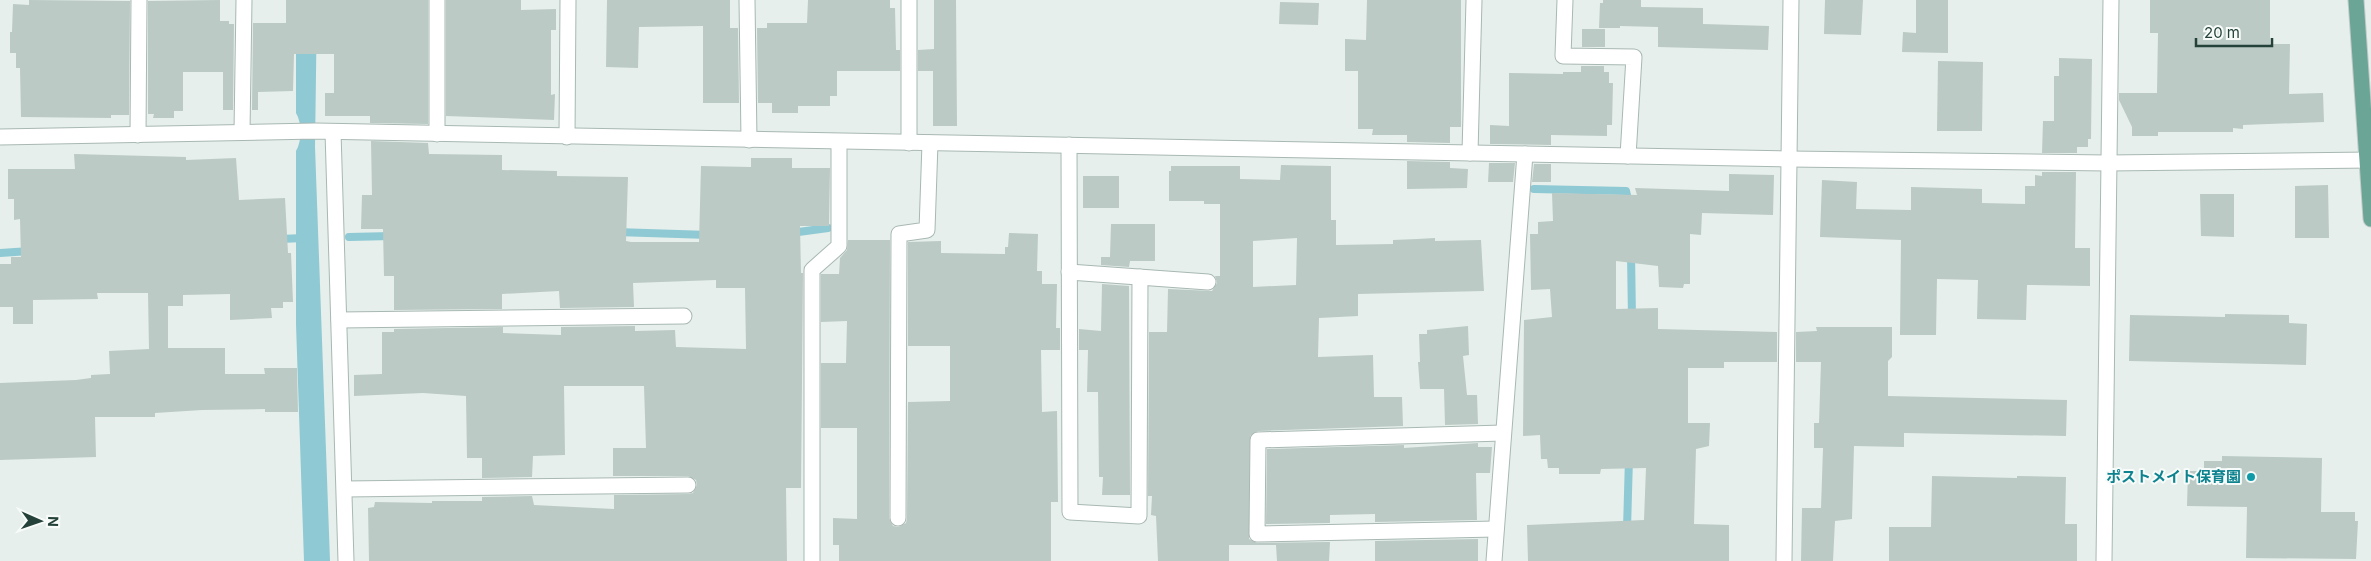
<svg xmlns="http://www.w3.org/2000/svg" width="2371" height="561" viewBox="0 0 2371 561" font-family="Inter,'Noto Sans JP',sans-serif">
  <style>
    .water { fill: #8ec9d4 }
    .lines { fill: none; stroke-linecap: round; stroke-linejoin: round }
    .stream { stroke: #8ec9d4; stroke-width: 8 }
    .building { fill: #bbcac4; fill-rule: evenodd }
    .minor-casing { stroke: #a8b8b2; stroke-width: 17 }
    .major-casing { stroke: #c2cac8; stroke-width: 17 }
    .minor { stroke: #fff; stroke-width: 15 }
    .major { stroke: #6aa596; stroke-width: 15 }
    .culture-dot { fill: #0f9aa8; stroke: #f7fbf9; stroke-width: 2 }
    .labels { text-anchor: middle; stroke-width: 4; stroke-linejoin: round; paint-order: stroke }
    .culture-label { font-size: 15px; font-weight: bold; fill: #0d838f; stroke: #f7fbf9; text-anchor: end }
  </style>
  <rect width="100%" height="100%" fill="#e6efeb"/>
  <path class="water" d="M296 0H317L315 147 330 561H304L296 324V151C302 141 302 123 296 113Z"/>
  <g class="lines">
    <g class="stream">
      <path d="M1534 189 1626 191 1629 204"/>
      <path d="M616 232 709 235"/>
      <path d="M791 233 828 228"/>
      <path d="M349 237 392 236"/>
      <path d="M279 239 305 238"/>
      <path d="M0 253 30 251"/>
      <path d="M1631 253 1632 319"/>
      <path d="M1627 529 1629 458"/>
    </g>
  </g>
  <g class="building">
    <path d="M29 0 130 1 129 115H111V118L21 117 20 68H16V53H10V32H12L13 4 29 5Z"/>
    <path d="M220 0V21H229V24H234L233 110H223V72H183V111H174V118H153L154 114H148V1Z"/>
    <path d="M286 0H428V124L370 123V116H325V93H334V54H294L293 91 258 92V110H252L253 23H286Z"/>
    <path d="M446 0H521V10L556 9V30H551V95L555 94 554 120 446 116Z"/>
    <path d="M607 0H730V28H738L739 103H703V26L639 27 638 68 606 67Z"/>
    <path d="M808 0H890V8H895L896 50H900V71H837V96H830V106H798V113H772V103H758L757 28H767V23H807Z"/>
    <path d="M934 0H956L957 126H933V71H918V50L934 49Z"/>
    <path d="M1367 0H1461V127H1450V143L1407 142V135H1372L1373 129H1358V71H1345V39L1366 40Z"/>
    <path d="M1603 0H1641V7L1703 8V24L1769 26 1768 50 1658 47V27L1620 26V28H1599L1600 3H1603Z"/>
    <path d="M1825 0H1863L1861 35 1824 34Z"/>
    <path d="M1916 0H1948V53L1902 52 1903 32 1916 33Z"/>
    <path d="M2150 0H2270V44H2290L2289 94 2323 93 2324 122 2243 125V129L2233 128V132H2158V136H2132V127L2119 100V93H2157L2158 33H2150Z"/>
    <path d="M1280 2 1319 3 1318 25 1279 24Z"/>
    <rect x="1582" y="29" width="23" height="18"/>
    <path d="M2059 58 2092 59 2091 139H2088V147H2077V153H2042L2043 121H2054V76H2059Z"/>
    <path d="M1938 61 1983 62 1982 131H1937Z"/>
    <path d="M1581 66H1604V72H1609V83H1613L1612 125H1607V136L1551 135V145L1490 144V125L1509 126V73L1563 74V72H1581Z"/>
    <path d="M371 141 428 143 429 154 502 155V170L557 171V176L628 177 626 241 631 242H699L701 166 751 167V158H792V168H830L829 226H800L801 273H803L801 488H786L787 561H369L368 508 374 507 375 502 432 503V501H482V497L532 496 534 505 614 509V495L688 494 693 493 697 485 696 480 688 476H613V448H646L644 386H564L565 455 533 456 532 477 482 478V458H467L466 396 423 393 354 396V375L382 374V332H394V329L503 327V333L561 335V327L635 326V331L675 330 676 347 746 349 745 288H716V280L633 283 634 307 560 308 559 291 502 294V309L394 310V276H384L383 229H361L362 195H372Z"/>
    <path d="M74 154 186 157V160L236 158 239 200 285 198 288 253H291L293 302H283V308H271L272 318 230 320V294L183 295V306H168V348H225V374H265L264 368H297L298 412H265V409L202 410 155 413V417H95L96 457 0 460V383L76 380 91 378V375L110 374 109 351 149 349 148 293H97L98 299 33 300V324H13V307H0V264H11V257H21L20 219 14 220V199H8V169H75Z"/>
    <path d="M1407 161 1450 162V168L1468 169 1467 188 1407 189Z"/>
    <path d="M1489 163H1515L1513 182H1488Z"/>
    <path d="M1534 164H1551V182H1532Z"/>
    <path d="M1281 165 1331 166V220H1336V245L1393 244V240L1417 239 1435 238V241L1481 240 1484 291 1358 294V316L1319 318 1318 357 1373 355 1374 397H1402L1403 426 1258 431 1250 436 1249 539 1257 543 1330 542 1329 561H1277L1276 545H1229V561H1158L1156 516 1151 515 1152 496H1148L1149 332H1167L1168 289 1212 291 1217 283 1215 276H1220V204H1204V201H1169V171H1171V166H1240V179L1280 180ZM1297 238 1296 285 1253 287V241Z"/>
    <path d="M2042 172H2076L2075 248H2090V286L2027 285 2026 320 1977 319 1978 280 1937 279 1936 335H1900L1901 240 1820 237 1822 180 1857 182 1856 209 1911 210V187L1982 189V203L2025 204V186H2035V175L2042 176Z"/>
    <path d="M1729 174 1774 175 1773 215 1702 213 1701 235 1690 234V284H1684L1683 288 1659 287 1658 266 1616 261V309L1658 308V329L1777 332V362H1724V368H1688V423H1710L1709 446 1696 449 1694 524 1729 525V561H1528L1527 525 1644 520 1646 468 1601 469 1600 474H1559V468H1548L1547 459H1541L1540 435 1523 436 1524 320 1552 317 1550 289 1531 290 1530 234H1538V222L1553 221 1552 193 1637 195 1635 188 1729 191Z"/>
    <rect x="1083" y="176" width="36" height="32"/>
    <path d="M2328 185 2329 238H2295V186Z"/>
    <path d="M2200 194H2234V237L2201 236Z"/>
    <path d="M1111 224H1155V261H1130L1129 267 1101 265V257H1110Z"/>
    <path d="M1009 233 1038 234 1037 271H1042V284H1057L1056 328H1060V350H1041L1042 412 1057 411 1058 502H1051V561H839V545H833V518L857 519V428H821V363H846L847 321 821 322V274H839L840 258 847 250 848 240H890L889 518 893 526 898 527 906 523 907 518 908 402 950 401V346H908V242L941 241V253L1005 254V247H1008Z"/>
    <path d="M1102 284 1129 286 1130 495H1102L1103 477H1099L1098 392H1087L1088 350H1079V329L1101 331Z"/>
    <path d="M2225 314 2289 315V323L2307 324 2306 365 2129 361 2130 315 2225 317Z"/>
    <path d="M1468 326 1469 355 1463 356 1467 395H1477L1478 424 1445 425 1444 389H1420L1418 362H1420L1419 334H1427V330Z"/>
    <path d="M1816 327H1892V357L1888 361V396L2067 400 2066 436 1904 433V447L1854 446 1852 519 1835 521 1833 561H1801L1802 508H1821L1823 448H1814V423H1819L1821 362H1796V332L1817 331Z"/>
    <path d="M1478 443V447H1492L1490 473H1476L1477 520 1375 522V514L1330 515V523L1266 524 1267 449 1404 445V448Z"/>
    <path d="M2222 456 2322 458 2321 512H2355V521H2358L2356 559 2246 558 2247 507 2187 506 2188 471H2204V461H2222Z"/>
    <path d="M1932 476 2017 478V476L2066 477 2065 524H2077V561H1889V527H1931Z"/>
    <path d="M1478 539V561H1375V541Z"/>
  </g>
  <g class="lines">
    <g class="minor-casing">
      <g id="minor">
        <path d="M747 0 749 140"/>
        <path d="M909 0V143"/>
        <path d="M1565 0 1563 56 1634 57 1628 156"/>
        <path d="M242 132 244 0"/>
        <path d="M333 132 346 561"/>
        <path d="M437 134V0"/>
        <path d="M138 135 139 0"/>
        <path d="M0 137 316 131 1789 159 2107 163 2371 160"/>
        <path d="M567 137 568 0"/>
        <path d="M1069 145 1070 512 1139 516 1140 277"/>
        <path d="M1470 153 1474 0"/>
        <path d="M1069 272 1208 282"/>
        <path d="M339 320 684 316"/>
        <path d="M345 489 688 485"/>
        <path d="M898 518 899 234 927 230 930 143"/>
        <path d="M1496 529 1257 534 1258 440 1503 433"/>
        <path d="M812 561V270L839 246V142"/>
        <path d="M1494 561 1525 154"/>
        <path d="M1784 561 1791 0"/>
        <path d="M2104 561 2111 0"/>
      </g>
    </g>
    <g class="major-casing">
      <path id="major" d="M2356 0 2371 219"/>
    </g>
    <use href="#minor" class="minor"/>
    <use href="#major" class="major"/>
  </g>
  <circle class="culture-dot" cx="2251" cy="477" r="5"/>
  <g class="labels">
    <g class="culture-label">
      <text x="2241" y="482">ポストメイト保育園</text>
    </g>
  </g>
  <g transform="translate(40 521) rotate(92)" stroke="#f7fbf9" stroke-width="4" paint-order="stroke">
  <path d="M0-4L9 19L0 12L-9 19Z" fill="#24423a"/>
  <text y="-8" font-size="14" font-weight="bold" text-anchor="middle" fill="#24423a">N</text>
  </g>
  <path d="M2196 38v8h76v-8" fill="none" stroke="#24423a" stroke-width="2.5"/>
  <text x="2204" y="38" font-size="15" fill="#24423a" stroke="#f7fbf9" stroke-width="4" paint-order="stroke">20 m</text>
</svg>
